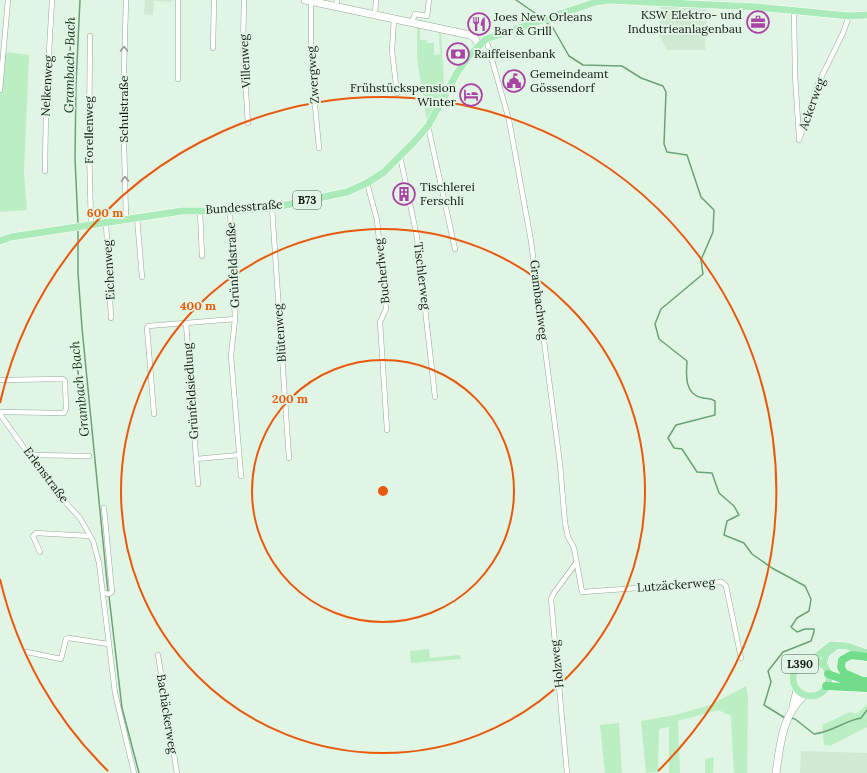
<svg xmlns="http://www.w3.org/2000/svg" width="867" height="773" viewBox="0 0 867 773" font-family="Lora,serif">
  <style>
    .built { fill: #cfe9d3 }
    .green { fill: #bceec4 }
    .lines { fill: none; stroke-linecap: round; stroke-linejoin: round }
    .stream { stroke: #69a375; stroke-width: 1.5 }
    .street-casing { stroke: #95a798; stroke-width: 5.5 }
    .secondary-casing { stroke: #95a798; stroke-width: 8 }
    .primary-casing { stroke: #fff; stroke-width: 8 }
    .highway-casing { stroke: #fff; stroke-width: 9 }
    .street { stroke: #fff; stroke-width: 4.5 }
    .secondary { stroke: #fff; stroke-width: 7 }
    .primary { stroke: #aaebb9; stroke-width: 7 }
    .highway { stroke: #71dd8b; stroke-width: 8 }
    .oneway { stroke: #949794 }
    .ring { fill: none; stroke: #e8590c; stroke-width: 2 }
    .labels { text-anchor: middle; stroke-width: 4; stroke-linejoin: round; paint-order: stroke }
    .shield { fill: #e1f5e4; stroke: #4f5a51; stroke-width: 1 }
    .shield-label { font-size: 11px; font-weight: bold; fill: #111812 }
    .poi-label { font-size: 12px; fill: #111812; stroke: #e1f5e4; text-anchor: start }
    .street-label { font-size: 12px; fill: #111812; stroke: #e1f5e4 }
    .water-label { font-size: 13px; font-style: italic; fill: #13341c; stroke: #e1f5e4 }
    .centre { fill: #e8590c; stroke: #e1f5e4; stroke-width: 2 }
    .ring-label { font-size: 12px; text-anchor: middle; font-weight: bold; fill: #e8590c; stroke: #e1f5e4; stroke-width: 4; stroke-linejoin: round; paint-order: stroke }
  </style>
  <rect width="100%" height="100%" fill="#e1f5e4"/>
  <g class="built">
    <path d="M145 0H172V2L154 1 153 15 144 14Z"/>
    <path d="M660 4 707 7 705 50H667L659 35Z"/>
    <path d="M801 751 867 753V773H800Z"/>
  </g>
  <g class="green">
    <path d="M417 26H420V40H427V43H434V55L440 54 439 31 441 32 444 84 446 86 427 122 417 59Z"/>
    <path d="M3 52 29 55 24 173 27 210 0 212V90Z"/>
    <path d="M429 649 430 658 460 655 461 659 411 663 410 651Z"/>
    <path d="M746 686 748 696 747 773H734L731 716 718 710 678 721 680 773H669V727L659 729 658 772 646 773 641 721 675 715 710 705Z"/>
    <path d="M867 704V727L830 746 824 745 822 725 850 712 857 714Z"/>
    <path d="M619 723 622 773H605L600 725Z"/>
    <path d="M714 757 713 773H705V759Z"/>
  </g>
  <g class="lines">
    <g class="stream">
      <path d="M516 0 542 18"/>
      <path d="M546 22 553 28 569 56 583 65 622 66 641 78 663 86 666 92 664 144 667 152 687 155 701 197 714 210 713 232 701 260 703 274 661 309 655 324 659 339 687 361C686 374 684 395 703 398 708 399 710 398 715 401V415L676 425 668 438 674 448 682 449 697 472 712 473 719 493 734 506 739 515 727 521 724 535 744 543 752 554 772 568 805 586 811 599 809 611 797 618 791 627 797 632 805 629H814V632L811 641 783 652 768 671 771 682 764 705 785 718"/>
      <path d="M78 224 75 159 76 84 80 0"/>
      <path d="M78 230V273L82 328 108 592"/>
      <path d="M109 596 122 708 139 773"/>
      <path d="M791 718 795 719 814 734C832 732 844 721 861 718L867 710"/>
    </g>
    <g class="street-casing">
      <g id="street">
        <path d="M126 0 123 104 126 218"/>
        <path d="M178 0V79"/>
        <path d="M244 0 243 46 248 123"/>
        <path d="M311 1V63L319 148"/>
        <path d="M336 6 337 0"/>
        <path d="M794 11 795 75 799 137"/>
        <path d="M375 14 376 0"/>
        <path d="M394 18 392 51 397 93"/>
        <path d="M412 22 415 14 427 16 429 0"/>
        <path d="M90 36 89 144 91 224"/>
        <path d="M486 39 509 120 531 241 560 464 565 523 568 537 574 548 582 592 722 582 726 586 741 658"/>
        <path d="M213 48 214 0"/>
        <path d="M0 90 8 0"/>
        <path d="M428 126 455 249"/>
        <path d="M799 140 817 86 843 33 849 16"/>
        <path d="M400 156 417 237 435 397"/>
        <path d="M45 171 46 105 52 0"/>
        <path d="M367 183 377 220 386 309 380 322 387 430"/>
        <path d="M272 208 289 458"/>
        <path d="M200 210 202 256"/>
        <path d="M230 211 235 319 231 356 241 476"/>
        <path d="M137 217 142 277"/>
        <path d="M106 222 111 318"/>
        <path d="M186 323 198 484"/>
        <path d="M0 380 63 379 65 381 66 409 64 413 0 412"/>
        <path d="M0 414 54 490 80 518 93 541 99 563 115 693 134 773"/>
        <path d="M154 414 147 328 148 326 235 319"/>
        <path d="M30 455 89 456"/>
        <path d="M196 459 239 455"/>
        <path d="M40 552 33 536 36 533 90 536"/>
        <path d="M104 593 109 594 112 592 104 508"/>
        <path d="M27 652 61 659 66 639 69 638 108 644"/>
        <path d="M158 655 177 773"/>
        <path d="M567 773 551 599 554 593 576 563"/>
      </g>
    </g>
    <g class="secondary-casing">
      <g id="secondary">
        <path d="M305 0 470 35 474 37 479 45"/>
        <path d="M793 706 797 690"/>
        <path d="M776 773C780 746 782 714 805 695"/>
      </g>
    </g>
    <g class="primary-casing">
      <g id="primary">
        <path d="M0 241 11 237 182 211H230L272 208 347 192 367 183 384 172 413 143 428 126 457 73 469 56 486 39 596 2 610 0 647 2 758 7 849 16 867 15"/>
        <path d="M812 660 831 645 847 646 867 653"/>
        <circle cx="811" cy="678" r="18"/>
        <path d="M823 665 826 654 835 647"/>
      </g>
    </g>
    <g class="highway-casing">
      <g id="highway">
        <path d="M828 674 842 679 867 681"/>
        <path d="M860 680 844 673 841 667 842 660 851 655 867 657"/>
        <path d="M826 686 867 688"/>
      </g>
    </g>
    <use href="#street" class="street"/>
    <use href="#secondary" class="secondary"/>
    <use href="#primary" class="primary"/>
    <use href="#highway" class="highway"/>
  </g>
  <defs><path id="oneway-chevron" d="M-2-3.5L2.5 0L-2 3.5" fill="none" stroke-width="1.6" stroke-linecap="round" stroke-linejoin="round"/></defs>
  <g class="oneway">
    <use href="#oneway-chevron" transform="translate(124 49) rotate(-89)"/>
    <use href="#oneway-chevron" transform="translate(125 179) rotate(-91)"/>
  </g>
  <g class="ring">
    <circle cx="383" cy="491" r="131"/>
    <circle cx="383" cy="491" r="262"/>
    <path d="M108 771A393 393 0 0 1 0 579M0 403A393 393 0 1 1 658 771"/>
  </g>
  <defs>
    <g id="office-ring" transform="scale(1.15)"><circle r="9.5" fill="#e1f5e4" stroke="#aa42a5" stroke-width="1.5"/><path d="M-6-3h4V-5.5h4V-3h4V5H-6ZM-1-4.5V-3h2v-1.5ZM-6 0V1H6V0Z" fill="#aa42a5"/></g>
    <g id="restaurant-ring" transform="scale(1.15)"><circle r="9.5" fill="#e1f5e4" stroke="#aa42a5" stroke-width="1.5"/><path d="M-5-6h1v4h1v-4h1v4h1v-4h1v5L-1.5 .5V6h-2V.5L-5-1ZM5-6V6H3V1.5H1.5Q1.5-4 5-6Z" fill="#aa42a5"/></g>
    <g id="bank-ring" transform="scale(1.15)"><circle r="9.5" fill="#e1f5e4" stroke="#aa42a5" stroke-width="1.5"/><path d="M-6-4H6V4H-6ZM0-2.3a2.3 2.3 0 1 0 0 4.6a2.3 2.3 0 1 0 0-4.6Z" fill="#aa42a5"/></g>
    <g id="civic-ring" transform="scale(1.15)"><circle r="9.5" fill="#e1f5e4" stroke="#aa42a5" stroke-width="1.5"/><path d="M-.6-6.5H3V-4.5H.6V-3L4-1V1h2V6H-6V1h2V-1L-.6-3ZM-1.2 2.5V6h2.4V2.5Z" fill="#aa42a5"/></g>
    <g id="hotel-ring" transform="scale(1.15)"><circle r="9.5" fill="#e1f5e4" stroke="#aa42a5" stroke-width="1.5"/><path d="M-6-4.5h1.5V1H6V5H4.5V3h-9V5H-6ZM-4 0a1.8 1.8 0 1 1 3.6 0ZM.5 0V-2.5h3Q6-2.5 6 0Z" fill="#aa42a5"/></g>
    <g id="building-ring" transform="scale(1.15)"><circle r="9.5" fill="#e1f5e4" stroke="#aa42a5" stroke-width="1.5"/><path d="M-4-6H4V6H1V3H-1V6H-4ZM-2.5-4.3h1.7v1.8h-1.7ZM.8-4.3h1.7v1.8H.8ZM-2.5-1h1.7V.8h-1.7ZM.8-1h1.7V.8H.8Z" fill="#aa42a5"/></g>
  </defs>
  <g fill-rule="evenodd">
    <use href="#office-ring" x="758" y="22"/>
    <use href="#restaurant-ring" x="479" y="24"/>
    <use href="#bank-ring" x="458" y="54"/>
    <use href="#civic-ring" x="514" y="81"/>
    <use href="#hotel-ring" x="471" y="95"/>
    <use href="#building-ring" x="404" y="194"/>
  </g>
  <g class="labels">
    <g class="shield">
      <rect x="293" y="191" width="28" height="18" rx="3"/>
      <rect x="782" y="655" width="36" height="18" rx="3"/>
    </g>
    <g class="shield-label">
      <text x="307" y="204">B73</text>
      <text x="800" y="668">L390</text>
    </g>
    <g class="poi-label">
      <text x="742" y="19" text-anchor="end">KSW Elektro- und<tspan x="742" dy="14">Industrieanlagenbau</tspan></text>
      <text x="494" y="21">Joes New Orleans<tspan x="494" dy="14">Bar &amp; Grill</tspan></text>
      <text x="474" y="58">Raiffeisenbank</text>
      <text x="530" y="78">Gemeindeamt<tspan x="530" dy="14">Gössendorf</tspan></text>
      <text x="456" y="92" text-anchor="end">Frühstückspension<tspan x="456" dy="14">Winter</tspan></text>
      <text x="420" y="191">Tischlerei<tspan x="420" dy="14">Ferschli</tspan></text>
    </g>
    <g class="street-label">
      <text transform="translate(245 61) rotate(-93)" y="4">Villenweg</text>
      <text transform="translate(313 75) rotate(-94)" y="4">Zwergweg</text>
      <text transform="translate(47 86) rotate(-87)" y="4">Nelkenweg</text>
      <text transform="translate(812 104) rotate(-70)" y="4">Ackerweg</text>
      <text transform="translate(124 109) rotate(-90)" y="4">Schulstraße</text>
      <text transform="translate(89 130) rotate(-90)" y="4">Forellenweg</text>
      <text transform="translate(244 207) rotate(-4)" y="4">Bundesstraße</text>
      <text transform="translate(233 265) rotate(-93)" y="4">Grünfeldstraße</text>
      <text transform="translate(109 270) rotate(-93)" y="4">Eichenweg</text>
      <text transform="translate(382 271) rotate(-96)" y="4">Bucherlweg</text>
      <text transform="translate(422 276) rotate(83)" y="4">Tischlerweg</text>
      <text transform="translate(539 300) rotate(83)" y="4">Grambachweg</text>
      <text transform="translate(280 333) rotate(-94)" y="4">Blütenweg</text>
      <text transform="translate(191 391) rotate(-94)" y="4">Grünfeldsiedlung</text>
      <text transform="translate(46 475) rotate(53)" y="4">Erlenstraße</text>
      <text transform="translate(676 585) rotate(-4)" y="4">Lutzäckerweg</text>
      <text transform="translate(557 664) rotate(-96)" y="4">Holzweg</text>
      <text transform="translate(167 714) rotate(81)" y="4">Bachäckerweg</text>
    </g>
    <g class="water-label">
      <text transform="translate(69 65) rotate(-89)" y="5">Grambach-Bach</text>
      <text transform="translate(79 389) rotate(-96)" y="5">Grambach-Bach</text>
    </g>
  </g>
  <circle cx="383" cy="491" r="6" class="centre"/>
  <g class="ring-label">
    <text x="105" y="217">600 m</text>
    <text x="198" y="310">400 m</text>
    <text x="290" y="403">200 m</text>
  </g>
</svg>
